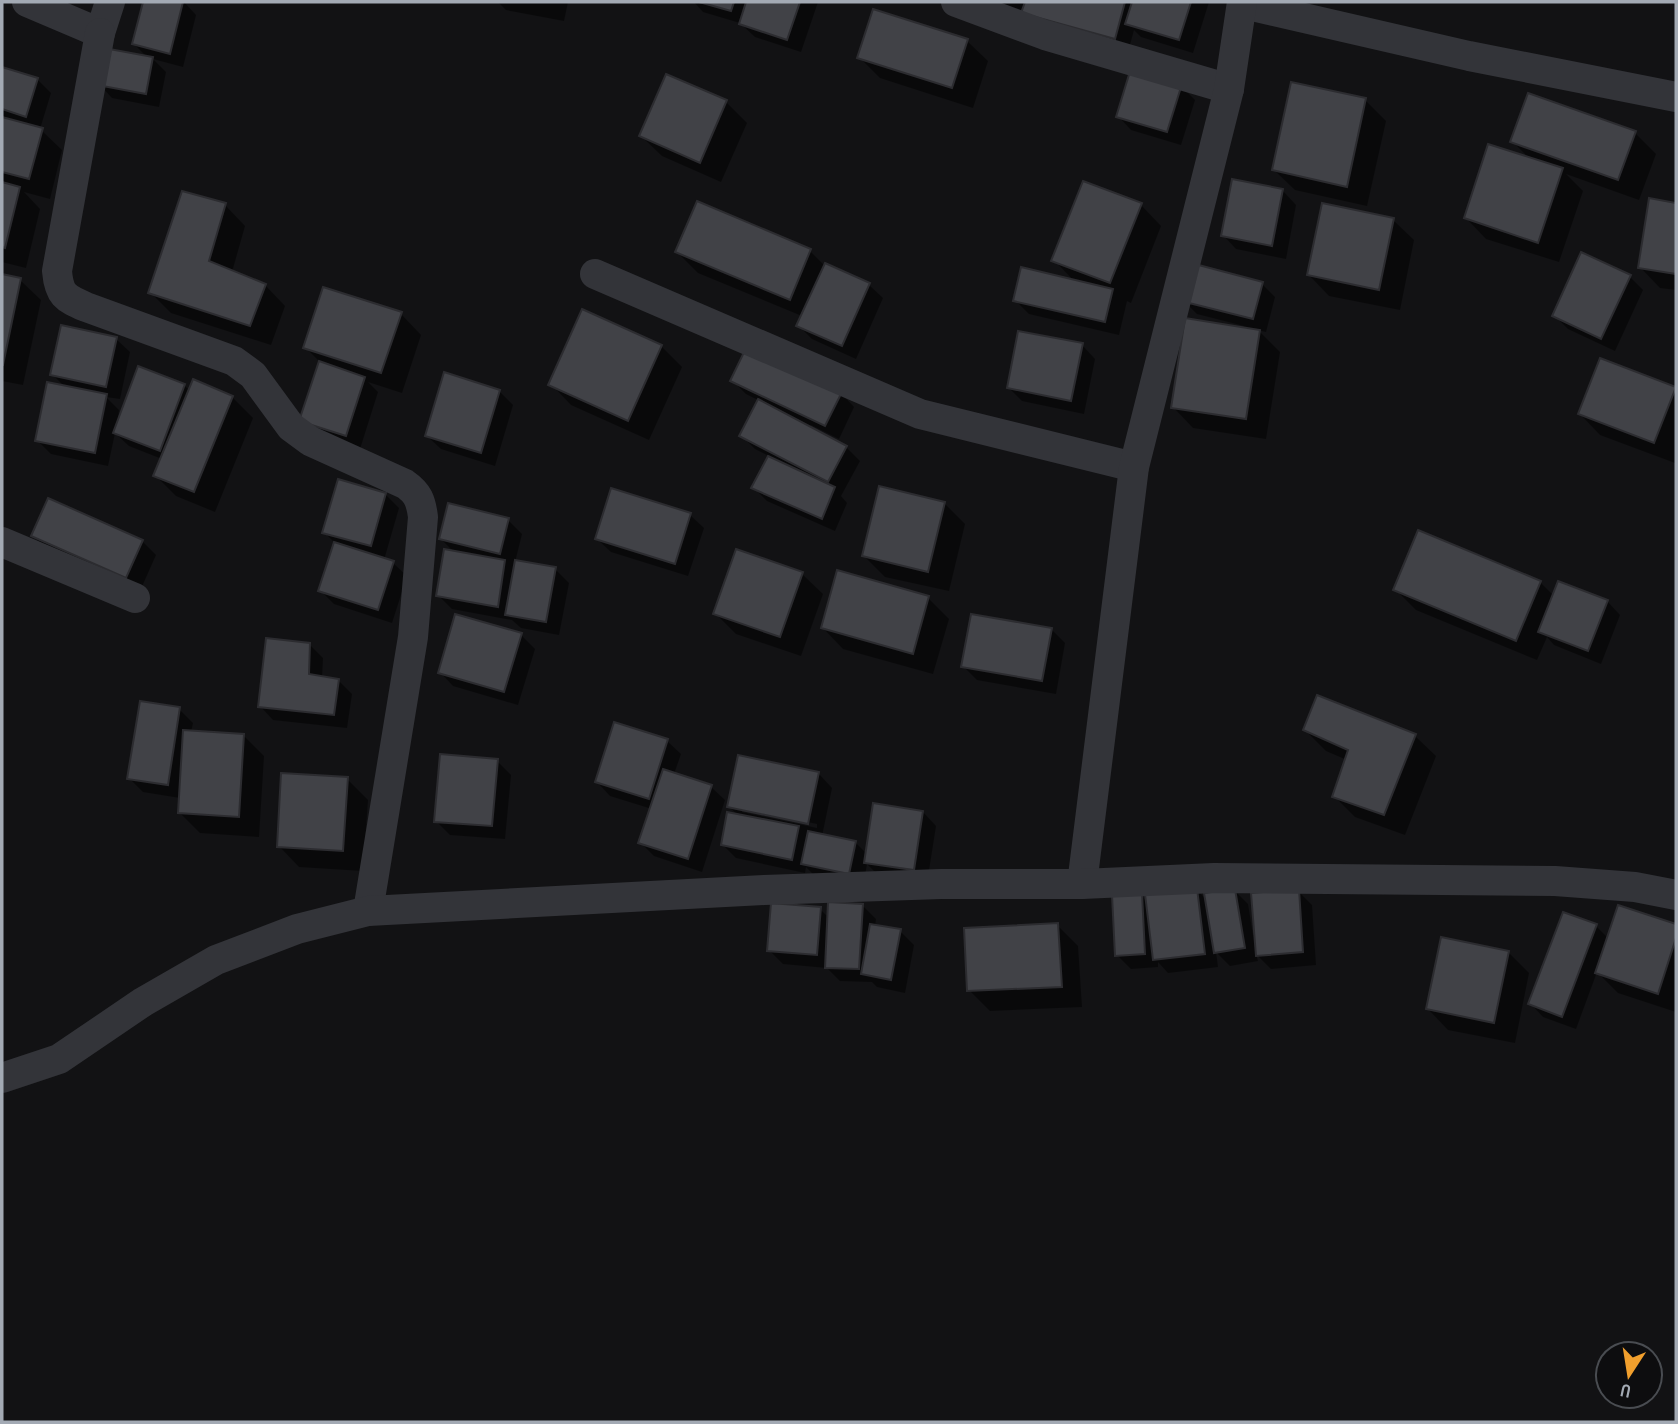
<svg xmlns="http://www.w3.org/2000/svg" width="1678" height="1424" viewBox="0 0 1678 1424" font-family="'Sofia Sans Condensed',sans-serif">
  <style>
    .shadow { fill: #0007; fill-rule: evenodd }
    .building { fill: #414247; stroke: #2c2c30; stroke-width: 2 }
    .lines { fill: none; stroke-linecap: round; stroke-linejoin: round }
    .street { stroke: #333439; stroke-width: 30 }
  </style>
  <rect width="100%" height="100%" fill="#121214"/>
  <g class="shadow">
    <path d="M145 2H184L196 15 183 67 153 59 166 72 159 107 112 98 99 84 148 58 134 44Z"/>
    <path d="M498 2H568L564 21 506 10Z"/>
    <path d="M694 2H818L801 52 755 37 740 23 703 12Z"/>
    <path d="M963 2H1209L1193 53 1141 37 1134 30 1128 52Z"/>
    <path d="M967 41 988 61 973 108 880 78 859 57Z"/>
    <path d="M2 68 37 79 51 93 40 129 62 150 50 199 24 192 40 209 26 268 2 262Z"/>
    <path d="M667 76 726 102 747 123 721 182 662 156 641 136Z"/>
    <path d="M1181 86 1195 100 1181 145 1131 130 1118 116Z"/>
    <path d="M1529 95 1635 133 1656 154 1639 200 1566 174 1583 191 1559 262 1486 239 1466 218 1531 160 1512 141Z"/>
    <path d="M1365 100 1386 121 1367 206 1295 190 1274 170Z"/>
    <path d="M1283 191 1296 205 1286 259 1236 249 1223 235Z"/>
    <path d="M1650 200 1676 205V290L1660 288 1640 267Z"/>
    <path d="M225 205 245 226 232 272 265 285 285 306 271 345 171 313 150 292Z"/>
    <path d="M1141 205 1161 226 1131 303 1127 301 1119 335 1029 314 1015 300 1075 282 1054 260Z"/>
    <path d="M1393 220 1414 240 1400 310 1329 296 1309 275Z"/>
    <path d="M810 251 825 266 869 285 883 298 856 359 812 339 798 325 802 316 698 273 677 252Z"/>
    <path d="M2 276 20 280 41 300 23 385 2 381Z"/>
    <path d="M1630 277 1643 290 1615 351 1568 329 1554 315Z"/>
    <path d="M1262 284 1275 297 1266 332 1258 330 1280 352 1266 439 1193 428 1173 407 1244 326 1197 314 1183 300Z"/>
    <path d="M401 314 421 335 402 393 368 382 378 392 360 449 301 420 320 362 305 347Z"/>
    <path d="M116 339 130 352 120 399 106 397 119 410 118 419 184 385 190 391 232 397 253 418 215 512 176 496 155 475 162 459 129 446 115 433 108 466 51 454 37 440 66 388 52 374Z"/>
    <path d="M1082 345 1095 359 1084 414 1022 401 1009 388Z"/>
    <path d="M661 346 682 367 649 440 571 405 551 384Z"/>
    <path d="M732 380 841 393 854 407 839 439 811 425 809 428 846 447 860 461 841 496 847 503 835 531 767 501 753 487 769 456 755 449 741 435 760 401 746 394Z"/>
    <path d="M1675 389V463L1600 435 1580 414Z"/>
    <path d="M499 391 513 405 495 466 441 449 427 436Z"/>
    <path d="M385 494 399 508 384 560 393 563 407 576 392 623 334 604 320 590 335 543 324 532Z"/>
    <path d="M944 503 965 524 949 591 885 577 864 556Z"/>
    <path d="M690 515 704 528 688 576 611 552 597 539Z"/>
    <path d="M508 520 522 534 515 562 555 569 569 583 559 635 521 628 512 620 452 609 438 595 455 553 441 539Z"/>
    <path d="M33 536 142 541 156 555 140 591 47 550Z"/>
    <path d="M802 574 823 594 801 656 736 634 715 613Z"/>
    <path d="M1540 582 1554 596 1607 601 1620 615 1601 664 1554 645 1547 637 1537 660 1416 610 1395 589Z"/>
    <path d="M928 598 949 619 933 674 843 649 823 628Z"/>
    <path d="M1051 629 1065 643 1056 694 977 680 963 666Z"/>
    <path d="M521 635 535 649 518 705 453 686 440 672Z"/>
    <path d="M310 645 323 658 322 678 338 680 352 694 347 728 273 720 260 706Z"/>
    <path d="M179 709 193 723 191 732 243 735 264 756 259 837 200 833 179 812 180 798 143 792 129 778Z"/>
    <path d="M1305 730 1415 736 1436 756 1405 835 1355 817 1334 796 1347 760 1326 751Z"/>
    <path d="M667 741 681 754 674 774 711 787 725 800 702 872 654 856 640 842 652 809 610 796 597 782Z"/>
    <path d="M497 761 511 775 505 839 450 835 436 821Z"/>
    <path d="M819 774 832 788 822 836 855 842 867 854 923 812 936 826 927 883 879 876 867 864 863 887 817 878 806 867 805 873 736 858 723 845 738 816 729 806ZM742 808 817 824V828L742 812Z"/>
    <path d="M347 779 368 800 363 871 299 867 279 846Z"/>
    <path d="M1197 890 1207 900 1234 890 1248 904 1253 935 1298 891 1312 905 1316 965 1271 969 1256 954 1258 961 1230 966 1216 952 1218 967 1168 973 1158 962V967L1131 969 1117 955 1141 895 1147 902Z"/>
    <path d="M862 905 876 919 875 927 900 931 914 945 905 993 877 987 872 982 840 981 827 968 783 964 769 950 820 909 829 918Z"/>
    <path d="M1619 907 1676 926V1012L1618 993 1597 972 1576 1029 1543 1017 1530 1003 1596 926 1608 938Z"/>
    <path d="M1057 925 1078 946 1082 1007 990 1011 969 990Z"/>
    <path d="M1508 952 1529 973 1515 1043 1448 1030 1428 1009Z"/>
  </g>
  <g class="building">
    <path d="M143 2H183L170 54 132 44Z"/>
    <path d="M699 2H734L731 11Z"/>
    <path d="M746 2H800L787 40 739 24Z"/>
    <path d="M1025 2H1125L1115 39 1021 13Z"/>
    <path d="M1132 2H1191L1179 40 1125 24Z"/>
    <path d="M873 9 968 39 952 88 857 58Z"/>
    <path d="M104 48 153 57 146 94 97 85Z"/>
    <path d="M2 67 38 78 26 117 2 109Z"/>
    <path d="M1131 68 1182 84 1167 132 1116 117Z"/>
    <path d="M666 74 727 100 700 163 639 136Z"/>
    <path d="M1291 82 1366 98 1347 187 1272 170Z"/>
    <path d="M1528 93 1636 131 1618 180 1510 142Z"/>
    <path d="M2 117 43 128 29 179 2 172Z"/>
    <path d="M1488 144 1563 168 1538 243 1464 218Z"/>
    <path d="M1232 179 1283 189 1272 246 1221 236Z"/>
    <path d="M1083 181 1142 203 1110 283 1051 261Z"/>
    <path d="M2 182 20 187 5 248 2 247Z"/>
    <path d="M182 191 226 203 209 261 266 284 250 326 148 293Z"/>
    <path d="M1649 198 1676 203V274L1638 268Z"/>
    <path d="M697 201 811 249 790 300 675 252Z"/>
    <path d="M1322 203 1394 218 1379 290 1307 275Z"/>
    <path d="M1581 252 1631 275 1601 339 1552 316Z"/>
    <path d="M825 263 870 283 842 346 796 326Z"/>
    <path d="M1191 263 1263 282 1253 319 1181 301Z"/>
    <path d="M1021 267 1113 289 1105 322 1013 301Z"/>
    <path d="M2 274 21 278 3 365H2Z"/>
    <path d="M323 287 402 312 381 373 303 348Z"/>
    <path d="M582 309 662 345 628 421 548 385Z"/>
    <path d="M1185 318 1260 330 1246 419 1171 408Z"/>
    <path d="M61 325 117 337 106 387 50 375Z"/>
    <path d="M1018 331 1083 343 1071 401 1007 388Z"/>
    <path d="M747 346 842 392 825 426 730 381Z"/>
    <path d="M1600 358 1676 387 1654 443 1578 414Z"/>
    <path d="M319 361 365 377 346 436 299 421Z"/>
    <path d="M138 366 185 384 160 451 113 433Z"/>
    <path d="M444 372 500 390 481 453 425 436Z"/>
    <path d="M193 379 233 396 194 492 153 476Z"/>
    <path d="M47 382 107 394 95 453 35 441Z"/>
    <path d="M758 399 847 446 828 482 739 436Z"/>
    <path d="M768 456 835 487 822 519 751 488Z"/>
    <path d="M338 479 386 493 371 546 322 533Z"/>
    <path d="M879 486 945 502 928 572 862 556Z"/>
    <path d="M611 488 691 513 675 564 595 539Z"/>
    <path d="M48 498 143 540 126 578 31 536Z"/>
    <path d="M448 503 509 518 500 554 439 539Z"/>
    <path d="M1418 530 1541 581 1516 641 1393 590Z"/>
    <path d="M334 542 394 561 378 610 318 591Z"/>
    <path d="M444 549 505 560 498 607 436 596Z"/>
    <path d="M736 549 803 572 780 637 713 614Z"/>
    <path d="M515 560 556 567 546 622 505 615Z"/>
    <path d="M837 570 929 596 913 654 821 628Z"/>
    <path d="M1558 581 1608 600 1588 651 1538 632Z"/>
    <path d="M455 614 522 633 504 692 438 673Z"/>
    <path d="M971 614 1052 628 1042 681 961 667Z"/>
    <path d="M266 638 310 643 309 674 339 679 334 715 258 707Z"/>
    <path d="M1317 695 1416 734 1384 815 1332 797 1348 750 1303 730Z"/>
    <path d="M140 701 180 707 168 785 127 779Z"/>
    <path d="M614 722 668 739 649 799 595 782Z"/>
    <path d="M183 730 244 734 239 817 178 813Z"/>
    <path d="M440 754 498 759 492 826 434 822Z"/>
    <path d="M738 755 819 772 808 824 727 807Z"/>
    <path d="M663 769 712 785 688 859 638 843Z"/>
    <path d="M281 773 348 777 343 851 277 847Z"/>
    <path d="M873 803 923 811 914 870 864 863Z"/>
    <path d="M727 812 799 826 792 860 721 845Z"/>
    <path d="M808 831 856 841 849 874 801 864Z"/>
    <path d="M1197 888 1205 954 1153 960 1145 894Z"/>
    <path d="M1235 889 1245 948 1214 953 1204 893Z"/>
    <path d="M1299 889 1303 952 1256 956 1251 893Z"/>
    <path d="M1142 893 1145 954 1115 956 1112 895Z"/>
    <path d="M828 902 863 904 859 969 825 968Z"/>
    <path d="M771 903 821 907 817 955 767 951Z"/>
    <path d="M1618 905 1676 924V938L1658 994 1595 973Z"/>
    <path d="M1563 912 1597 924 1562 1017 1528 1004Z"/>
    <path d="M1058 923 1062 987 967 991 964 928Z"/>
    <path d="M870 924 901 929 891 980 861 974Z"/>
    <path d="M1441 937 1509 951 1494 1023 1426 1009Z"/>
  </g>
  <g class="lines">
    <g class="street">
      <path d="M27 2 100 33 110 2"/>
      <path d="M956 2 1045 35 1229 89"/>
      <path d="M1243 4 1469 56 1676 97"/>
      <path d="M100 33 57 271C59 295 65 298 86 307L234 361 253 375 291 427 310 441 405 484C418 493 421 501 423 517L413 637 368 911"/>
      <path d="M595 274 920 414 1134 467"/>
      <path d="M2 542 135 598"/>
      <path d="M1082 884 1134 467 1229 89 1242 2"/>
      <path d="M2 1078 59 1059 143 1002 216 960 297 929 368 911 764 890 941 884H1082L1214 878 1555 881 1635 887 1676 895"/>
    </g>
  </g>
  <rect width="1678" height="1424" fill="none" stroke="#a3aab4" stroke-width="7"/>
  <g transform="translate(1629 1375) rotate(192)"><circle r="33" fill="#0d0d0f" stroke="#494c51" stroke-width="2"/>
  <path d="M0-5L12 26L0 18L-12 26Z" fill="#f19f2d"/>
  <text y="-10" font-size="19" font-weight="bold" text-anchor="middle" fill="#a3aab4">U</text>
  </g>
</svg>
